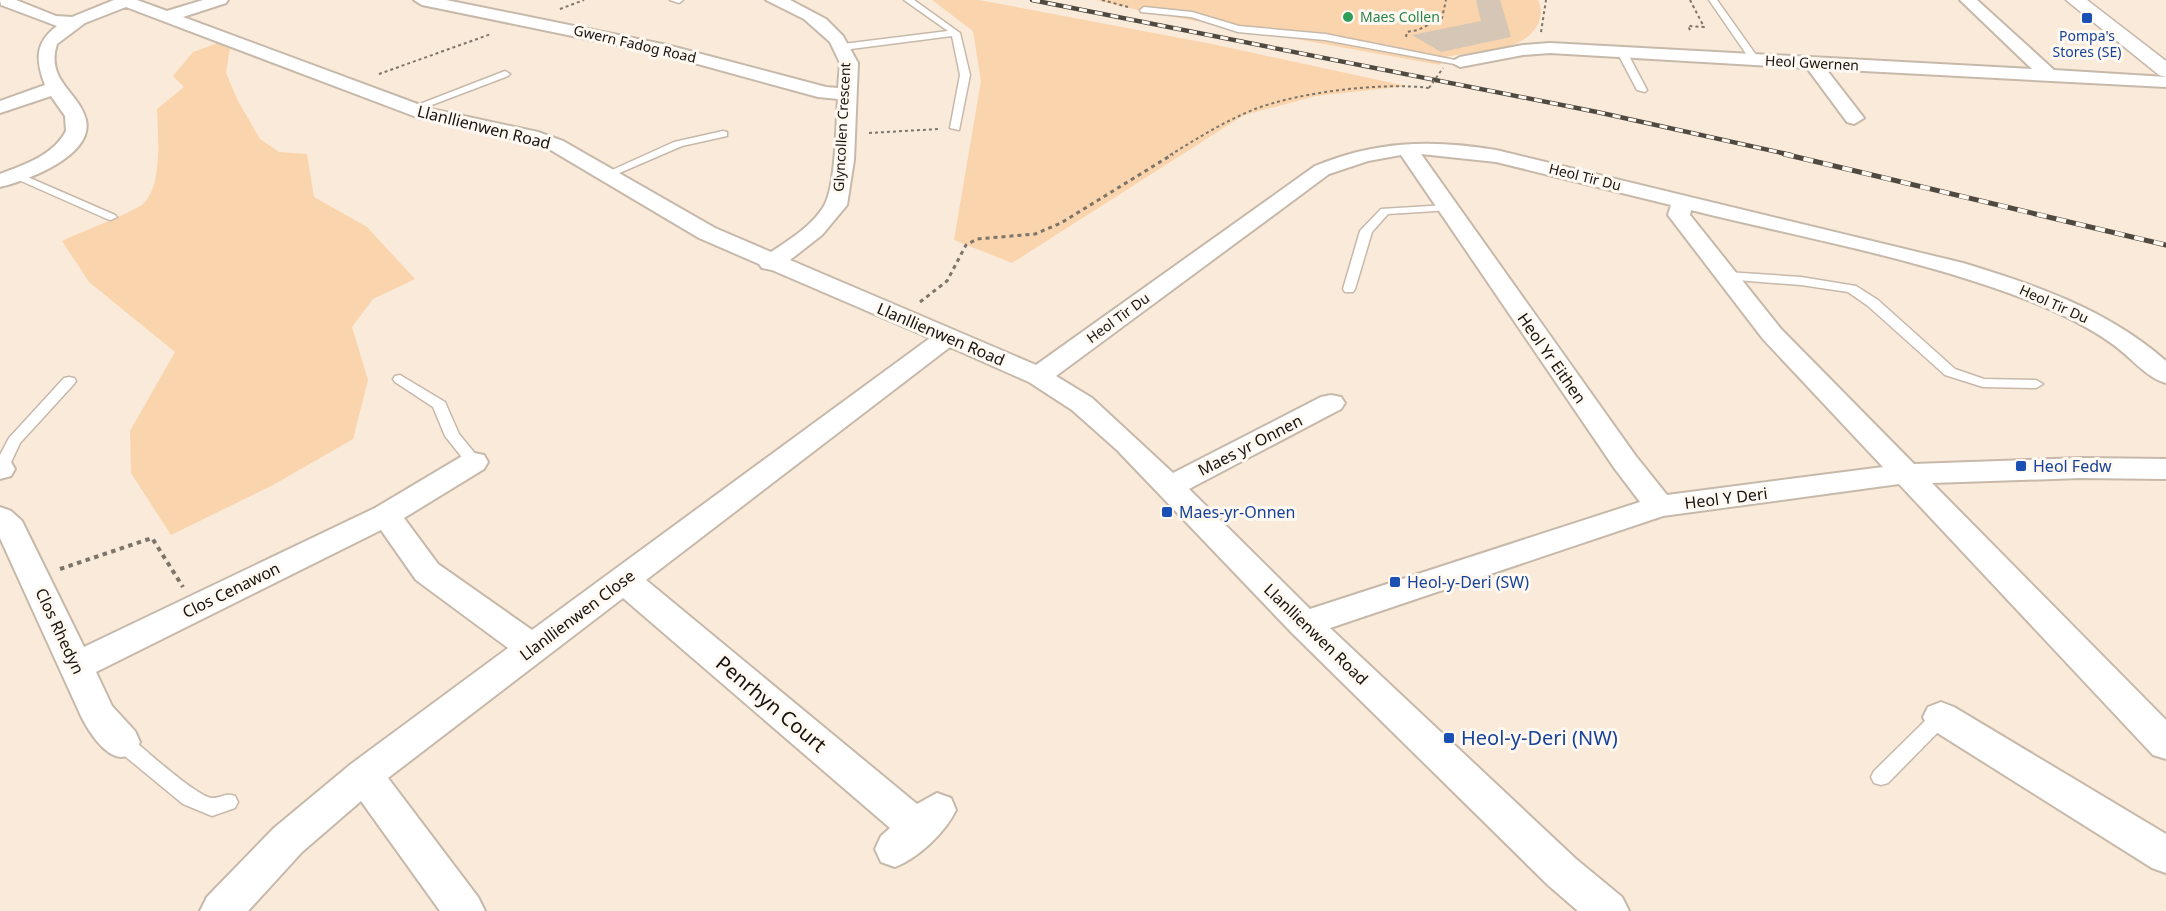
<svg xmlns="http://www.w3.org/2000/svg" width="2166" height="911" viewBox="0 0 2166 911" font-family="'Noto Sans',sans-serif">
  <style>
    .green { fill: #fad4ac }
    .building { fill: #d5c6b6 }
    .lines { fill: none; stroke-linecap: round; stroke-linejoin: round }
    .service-casing { stroke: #c7b9aa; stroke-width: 3 }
    .minor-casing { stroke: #c7b9aa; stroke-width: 4 }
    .tertiary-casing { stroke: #c7b9aa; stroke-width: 3 }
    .path-far2 { stroke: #7e756a; stroke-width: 2; stroke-dasharray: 3 3; stroke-linecap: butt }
    .path-far1 { stroke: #7e756a; stroke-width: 3; stroke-dasharray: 4 4; stroke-linecap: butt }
    .path { stroke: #7e756a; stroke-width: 4; stroke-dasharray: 4.5 4.5; stroke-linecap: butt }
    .service { fill: #fff; fill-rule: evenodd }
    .minor { fill: #fff; fill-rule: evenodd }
    .tertiary { fill: #fff; fill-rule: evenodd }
    .rail-far1-casing { stroke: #504940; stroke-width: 4.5 }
    .rail-casing { stroke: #504940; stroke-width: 5 }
    .rail-far1 { stroke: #fff9f2; stroke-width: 3; stroke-dasharray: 8; stroke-linecap: butt }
    .rail { stroke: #fff9f2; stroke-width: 4; stroke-dasharray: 10; stroke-linecap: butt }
    .path-bridge { stroke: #7e756a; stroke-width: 2; stroke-dasharray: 3 3; stroke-linecap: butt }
    .leisure-dot { fill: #2e9e5b; stroke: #fff9f2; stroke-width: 2 }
    .transit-dot { fill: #1a4fb4; stroke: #fff9f2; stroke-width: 2 }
    .labels { text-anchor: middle; stroke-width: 6; stroke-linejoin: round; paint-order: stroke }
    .far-leisure-label { font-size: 14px; fill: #27864d; stroke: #fff9f2; text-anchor: start }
    .far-transit-label { font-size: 14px; fill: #164399; stroke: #fff9f2 }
    .far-street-label { font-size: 14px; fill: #18130d; stroke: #fff9f2 }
    .street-label { font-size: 16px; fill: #18130d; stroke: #fff9f2 }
    .transit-label { font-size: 16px; fill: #164399; stroke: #fff9f2; text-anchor: start }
    .near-street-label { font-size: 20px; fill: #18130d; stroke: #fff9f2 }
    .near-transit-label { font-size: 20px; fill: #164399; stroke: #fff9f2; text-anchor: start }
  </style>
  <rect width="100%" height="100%" fill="#f9eada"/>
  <g class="green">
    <path d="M932 0H979L1212 44 1406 86 1316 96 1244 115 1012 263 954 240 981 81 973 31Z"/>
    <path d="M1096 0H1538C1547 19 1533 37 1515 44 1501 50 1464 53 1446 57L1440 65 1146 12Z"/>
    <path d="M218 43 230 48 226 73 238 101 260 139 279 152 307 154 314 197 367 227 415 279 373 299 352 327 368 380 353 439 273 485 171 535 131 473 130 431 175 352 89 282 62 241C80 232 130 214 143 204 163 186 158 134 157 109L184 87 173 76 193 52Z"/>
  </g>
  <path class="building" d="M1476 0H1500L1511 37 1441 52 1412 35 1481 21Z"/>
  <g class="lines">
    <g class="service-casing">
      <g id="service">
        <path d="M670 0H683L679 3Z"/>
        <path d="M904 0H914L960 33 970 75 959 130 950 128 960 75 952 36 843 50 838 47 843 44 948 31Z"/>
        <path d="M1709 0H1717L1759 59 1757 61H1751Z"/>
        <path d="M1144 7 1192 12 1239 26 1325 34 1465 62 1460 65 1325 40 1238 32 1191 17 1141 12 1140 10Z"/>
        <path d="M1619 50 1627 52 1647 90 1645 92 1637 90 1617 52Z"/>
        <path d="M505 71 510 74 508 76 416 111 407 109Z"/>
        <path d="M723 131 727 132V136L682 146 610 177 601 175 674 142Z"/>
        <path d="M16 172 115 215 117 217 111 220 107 219 12 177V173Z"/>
        <path d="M1447 205 1451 206V210L1388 214 1372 232 1355 289 1353 292H1345L1343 289 1360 231 1381 209Z"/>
        <path d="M1727 272 1801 277 1856 286 1878 300 1955 369 1984 379 2036 380 2043 384 2036 388 1983 387 1945 375 1868 306 1848 292 1801 285 1723 279V273Z"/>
        <path d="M400 375 445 402 459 434 482 462 479 466H469L445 436 433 407 395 382 393 379 395 376Z"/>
        <path d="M69 377 74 378 76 381 74 384 20 443 6 473 0 474V455L9 438 64 378Z"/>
        <path d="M1941 709 1948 712 1950 717 1948 722 1888 783 1881 785 1874 783 1871 777 1874 771 1934 712Z"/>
        <path d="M122 734 129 736C143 748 197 797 212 798 222 798 225 792 235 796L238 802 235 808 212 816 183 804 115 748 112 742 115 736Z"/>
      </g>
    </g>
    <g class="minor-casing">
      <g id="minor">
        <path d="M0 0H16L56 16 72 17 114 0H137L167 11 203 0H228L226 3 183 17 431 109 538 132 563 141 715 228 771 252C789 240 812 226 824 206 836 186 836 124 838 99L818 97 665 55 422 5 414 0H446L667 45 826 87 838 88 840 63 830 42 804 19 766 0H790L826 19 843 36 858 63 854 160 847 205 822 235 790 260 1036 365 1315 166C1375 141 1432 139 1496 150L1963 263C2036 285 2108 310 2166 361V383C2146 378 2129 355 2111 343 2087 326 2058 312 2030 301 1923 259 1803 238 1691 210L1690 215 1781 329 1914 464 2081 458 2166 459V479L2081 478 1932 483 2166 720V759L2153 755 1899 484 1663 516 1330 628 1576 859 1622 897 1629 911H1578L1548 885 1292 633 1117 450 1072 410 1029 382 950 347 646 580 917 804 937 793 951 798 956 810C945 833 918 858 895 867L881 862 875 849 881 836 890 828 623 598 388 778 478 897 485 911H440L361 801 302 852 248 911H200L207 897 274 828 351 764 508 648 416 580 381 530 96 672 112 706 135 731 140 742 135 753C131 754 125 757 121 757 104 756 88 730 81 716L0 538V507L11 511 22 521 84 647 375 508 464 455 474 453 484 455 488 462 484 469 404 518 438 564 532 630 930 338 772 270 762 268 759 264 699 238 549 149 532 143 419 118 126 7 85 23 57 44C45 81 80 93 86 120 94 156 26 181 0 187V174C24 165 54 155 66 131L65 116 51 96 0 113V101L45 85C36 61 34 43 57 26L1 5ZM1421 154 1496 162 1671 205 1668 215 1763 339 1883 467 1667 495 1635 455ZM1401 155 1615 469 1640 502 1310 609 1189 489 1341 409 1345 403 1341 397 1331 395 1321 397 1173 473 1092 398 1056 376 1329 174 1368 161Z"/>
        <path d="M1960 0H1977L2054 70 2166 77V87L1826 69 1864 118 1854 124 1847 122 1807 68 1550 53 1523 55 1460 67 1451 62 1460 57 1523 45 1550 43 2032 69Z"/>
        <path d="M0 459 11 462 15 469 11 476 0 479Z"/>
        <path d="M1941 702 1954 707 2166 834V873L2152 868 1928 727 1923 717 1928 707Z"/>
      </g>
    </g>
    <g class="tertiary-casing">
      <path id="tertiary" d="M2066 0H2087L2166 61V77L2159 75Z"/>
    </g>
    <g class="path-far2">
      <path d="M1102 0 1128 7"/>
      <path d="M1690 0 1704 27 1688 26 1691 32"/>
      <path d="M560 9 584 0"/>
      <path d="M1541 32 1546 0"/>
      <path d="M1406 37 1407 32 1418 30 1442 18 1446 0"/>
      <path d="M379 74 491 34"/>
      <path d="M869 133 939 129"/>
      <path d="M1170 155C1198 138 1225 121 1255 109 1300 92 1382 82 1429 88"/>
    </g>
    <path class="path-far1" d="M920 302 947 281 966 245 977 239 1035 234 1061 223 1173 154"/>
    <path class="path" d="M60 569 152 538 183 587"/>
    <use href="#service" class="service"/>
    <use href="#minor" class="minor"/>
    <use href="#tertiary" class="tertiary"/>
    <g class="rail-far1-casing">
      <path id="rail-far1" d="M1032 0 1597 112 1791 155"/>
    </g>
    <g class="rail-casing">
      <path id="rail" d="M1784 154 2166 245"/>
    </g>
    <use href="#rail-far1" class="rail-far1"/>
    <use href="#rail" class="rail"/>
    <path class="path-bridge" d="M1429 88 1443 68"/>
  </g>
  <circle class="leisure-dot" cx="1348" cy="17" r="6"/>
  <g class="transit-dot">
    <rect x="2081" y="12" width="12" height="12" rx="3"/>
    <rect x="2015" y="460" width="12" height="12" rx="3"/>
    <rect x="1161" y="506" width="12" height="12" rx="3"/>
    <rect x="1389" y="576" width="12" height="12" rx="3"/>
    <rect x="1443" y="732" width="12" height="12" rx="3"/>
  </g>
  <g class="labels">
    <g class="far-leisure-label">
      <text x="1360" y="22">Maes Collen</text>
    </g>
    <g class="far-transit-label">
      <text x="2087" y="41">Pompa's<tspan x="2087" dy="16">Stores (SE)</tspan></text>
    </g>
    <g class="far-street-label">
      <text transform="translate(635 44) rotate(13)" y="5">Gwern Fadog Road</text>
      <text transform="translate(1812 63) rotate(3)" y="5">Heol Gwernen</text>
      <text transform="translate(842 127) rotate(-87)" y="5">Glyncollen Crescent</text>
      <text transform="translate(1585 177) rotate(14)" y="5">Heol Tir Du</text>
      <text transform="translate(2054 304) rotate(24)" y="5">Heol Tir Du</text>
      <text transform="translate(1118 318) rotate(-36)" y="5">Heol Tir Du</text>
    </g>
    <g class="street-label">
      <text transform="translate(484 127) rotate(14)" y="6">Llanllienwen Road</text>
      <text transform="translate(941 334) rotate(23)" y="6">Llanllienwen Road</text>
      <text transform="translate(1552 358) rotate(55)" y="6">Heol Yr Eithen</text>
      <text transform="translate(1250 445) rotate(-27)" y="6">Maes yr Onnen</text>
      <text transform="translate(1726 498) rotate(-7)" y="6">Heol Y Deri</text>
      <text transform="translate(231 590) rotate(-26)" y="6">Clos Cenawon</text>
      <text transform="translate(577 615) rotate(-37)" y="6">Llanllienwen Close</text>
      <text transform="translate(60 631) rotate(65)" y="6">Clos Rhedyn</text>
      <text transform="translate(1316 634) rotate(44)" y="6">Llanllienwen Road</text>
    </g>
    <g class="transit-label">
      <text x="2033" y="472">Heol Fedw</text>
      <text x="1179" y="518">Maes-yr-Onnen</text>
      <text x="1407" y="588">Heol-y-Deri (SW)</text>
    </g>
    <g class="near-street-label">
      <text transform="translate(771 704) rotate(40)" y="7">Penrhyn Court</text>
    </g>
    <g class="near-transit-label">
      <text x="1461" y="745">Heol-y-Deri (NW)</text>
    </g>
  </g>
</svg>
